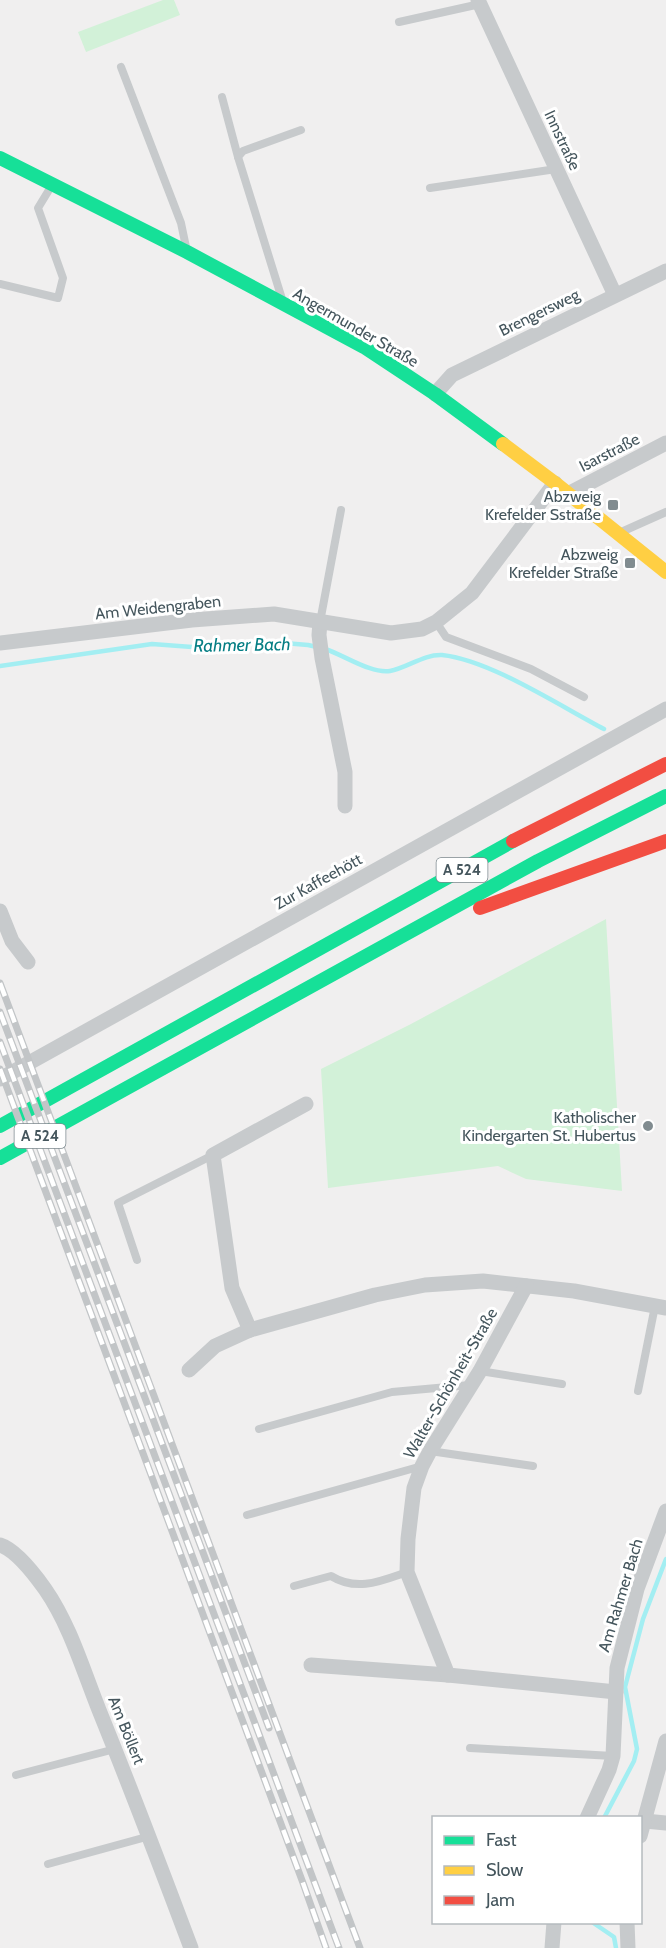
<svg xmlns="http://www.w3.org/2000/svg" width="666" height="1948" viewBox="0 0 666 1948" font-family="Cabin,sans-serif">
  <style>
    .green { fill: #d2f1d8 }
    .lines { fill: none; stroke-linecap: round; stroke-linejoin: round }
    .stream { stroke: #a3eef2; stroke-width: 4.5 }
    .lane { stroke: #c7cacc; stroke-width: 8 }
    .street { stroke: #c7cacc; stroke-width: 15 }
    .fast { stroke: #16e098; stroke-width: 14 }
    .slow { stroke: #ffcf43; stroke-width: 14 }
    .jam { stroke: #f24e42; stroke-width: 14 }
    .rail-casing { stroke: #c2c5c7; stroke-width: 7 }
    .rail { stroke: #fff; stroke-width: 4.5; stroke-dasharray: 14; stroke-linecap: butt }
    .poi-dot { fill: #818c90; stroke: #fff; stroke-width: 2 }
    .labels { text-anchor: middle; stroke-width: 6; stroke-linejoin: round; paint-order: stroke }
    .shield { fill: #fff; stroke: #7d898e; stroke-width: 1.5 }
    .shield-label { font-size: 15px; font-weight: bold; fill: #45565d }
    .street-label { font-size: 16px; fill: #45565d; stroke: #fff }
    .poi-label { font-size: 16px; fill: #45565d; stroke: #fff; text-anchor: end }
    .water-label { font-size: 18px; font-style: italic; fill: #057e84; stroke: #fff }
  </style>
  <rect width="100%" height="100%" fill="#f0efef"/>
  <g class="green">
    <path d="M163 0H174L180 15 86 52 78 32Z"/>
    <path d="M606 919 622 1191 526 1179 498 1166 328 1188 321 1069 411 1024Z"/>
  </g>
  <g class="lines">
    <g class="stream">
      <path d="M325 649C344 655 371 674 390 671 407 668 424 654 442 655 490 660 560 706 604 729"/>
      <path d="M0 666 152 644 192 647 272 642 308 645 317 647"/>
      <path d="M604 1818 634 1761 637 1749 625 1687 643 1619 666 1559"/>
      <path d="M592 1922 614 1937 616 1948"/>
    </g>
    <g class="lane">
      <path d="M399 22 480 4"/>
      <path d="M121 67 181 223 186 247"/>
      <path d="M222 97 238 157"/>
      <path d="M430 188 556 169"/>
      <path d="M0 284 58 298 63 278 38 208 52 185"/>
      <path d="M282 299 238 157 243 151 301 130"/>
      <path d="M619 533 666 512"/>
      <path d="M320 622 341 510"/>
      <path d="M436 622 446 637 531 669 584 697"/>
      <path d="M137 1260 118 1203 213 1155"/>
      <path d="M480 1371 562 1384"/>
      <path d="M638 1391 655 1306"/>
      <path d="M259 1429 392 1392 470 1385"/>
      <path d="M430 1451 533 1466"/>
      <path d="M247 1515 422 1466"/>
      <path d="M294 1586 331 1576C357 1592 381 1581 407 1572"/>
      <path d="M470 1748 613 1756"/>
      <path d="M16 1775 115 1749"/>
      <path d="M48 1864 150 1836"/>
    </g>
    <g class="street">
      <path d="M478 0 615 295"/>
      <path d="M435 394 452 375 666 271"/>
      <path d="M568 494 666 443"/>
      <path d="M320 622 319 635 322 658 345 772V806"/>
      <path d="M0 643 192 620 274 614 391 633 422 629 436 622 472 593 555 483"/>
      <path d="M0 911 12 941 28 962"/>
      <path d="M0 1079 666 709"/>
      <path d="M250 1330 232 1288 213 1155 306 1104"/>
      <path d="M189 1370 215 1346 250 1330 375 1295 425 1285 483 1281 574 1291 666 1308"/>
      <path d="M0 1545C16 1550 35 1575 45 1589 70 1625 83 1670 99 1710 131 1789 161 1868 191 1948"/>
      <path d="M311 1665 448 1675 616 1692"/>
      <path d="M448 1675 407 1572 408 1539 414 1488 422 1466 430 1451 480 1371 526 1286"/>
      <path d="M587 1818 609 1770 613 1756 617 1668 637 1589 666 1511"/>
      <path d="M645 1821 666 1823"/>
      <path d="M640 1836 666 1741"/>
      <path d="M627 1922 628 1948"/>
      <path d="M552 1948 554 1922"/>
    </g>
    <g class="fast">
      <path d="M0 158 187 252 364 347 435 394 503 444"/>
      <path d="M0 1126 513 841"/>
      <path d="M0 1158 538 861 666 796"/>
    </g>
    <path class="slow" d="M503 444 555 483 666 572"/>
    <g class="jam">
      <path d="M513 841 666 764"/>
      <path d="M480 908 666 841"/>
    </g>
    <g class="rail-casing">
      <g id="rail">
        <path d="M0 983 360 1948"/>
        <path d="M0 1012 269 1728"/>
        <path d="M0 1042 339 1948"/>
        <path d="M0 1069 303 1883 326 1948"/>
      </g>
    </g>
    <use href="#rail" class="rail"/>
  </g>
  <g class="poi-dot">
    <rect x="607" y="499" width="12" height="12" rx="3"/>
    <rect x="624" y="557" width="12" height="12" rx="3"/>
    <circle cx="648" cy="1126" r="6"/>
  </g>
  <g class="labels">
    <g class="shield">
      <rect x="436.5" y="858" width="51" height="24" rx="4.5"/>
      <rect x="14.5" y="1124" width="51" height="24" rx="4.5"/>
    </g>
    <g class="shield-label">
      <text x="462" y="875">A 524</text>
      <text x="40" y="1141">A 524</text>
    </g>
    <g class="street-label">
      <text transform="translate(563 140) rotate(65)" y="6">Innstraße</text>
      <text transform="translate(539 312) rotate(-26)" y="6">Brengersweg</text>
      <text transform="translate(356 327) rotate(30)" y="6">Angermunder Straße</text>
      <text transform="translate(609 452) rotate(-27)" y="6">Isarstraße</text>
      <text transform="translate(158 607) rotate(-6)" y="6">Am Weidengraben</text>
      <text transform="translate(318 881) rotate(-29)" y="6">Zur Kaffeehött</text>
      <text transform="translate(450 1383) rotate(-60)" y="6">Walter-Schönheit-Straße</text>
      <text transform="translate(620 1595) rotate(-73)" y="6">Am Rahmer Bach</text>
      <text transform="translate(127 1730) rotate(68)" y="6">Am Böllert</text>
    </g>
    <g class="poi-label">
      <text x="601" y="502">Abzweig<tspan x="601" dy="18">Krefelder Sstraße</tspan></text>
      <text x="618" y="560">Abzweig<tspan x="618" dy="18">Krefelder Straße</tspan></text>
      <text x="636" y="1123">Katholischer<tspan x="636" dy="18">Kindergarten St. Hubertus</tspan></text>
    </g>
    <g class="water-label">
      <text transform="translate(242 645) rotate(-1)" y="6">Rahmer Bach</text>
    </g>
  </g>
  <rect x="432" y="1816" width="210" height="108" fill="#ffffff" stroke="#b5bbbe" stroke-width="1.5"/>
  <rect x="444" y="1836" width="30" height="9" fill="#16e098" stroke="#b5bbbe" stroke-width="1.5"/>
  <text x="486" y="1846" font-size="18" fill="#45565d">Fast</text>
  <rect x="444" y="1866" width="30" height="9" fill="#ffcf43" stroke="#b5bbbe" stroke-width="1.5"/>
  <text x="486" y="1876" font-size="18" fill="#45565d">Slow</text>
  <rect x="444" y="1896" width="30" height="9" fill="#f24e42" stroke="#b5bbbe" stroke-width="1.5"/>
  <text x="486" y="1906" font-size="18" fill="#45565d">Jam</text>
</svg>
